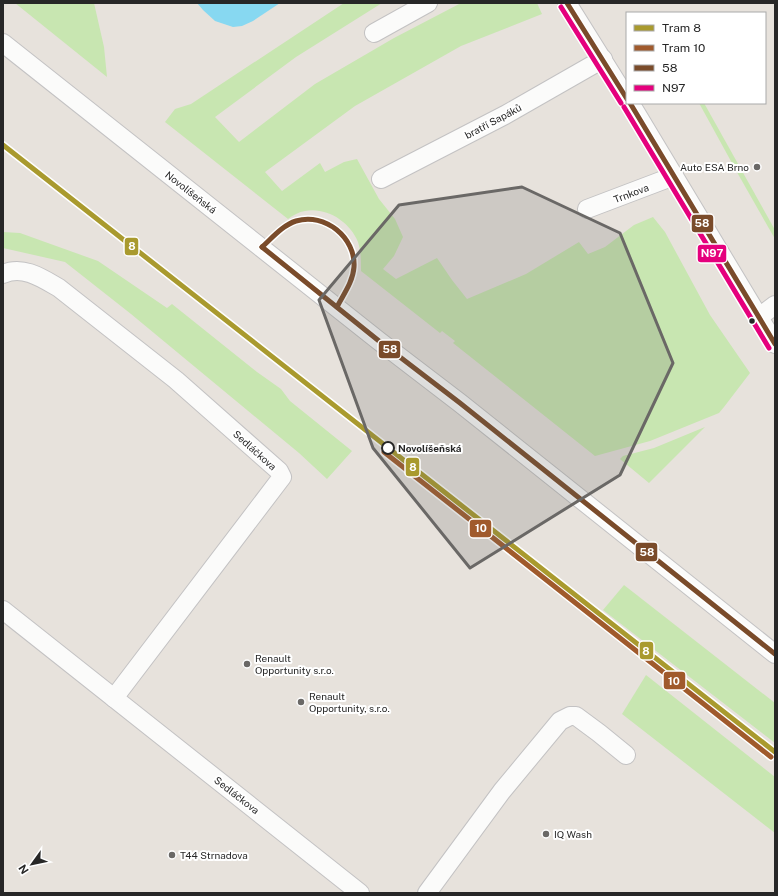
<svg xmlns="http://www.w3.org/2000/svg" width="778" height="896" viewBox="0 0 778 896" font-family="'Public Sans',sans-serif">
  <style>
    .green { fill: #c8e6b1 }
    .water { fill: #87d8f1 }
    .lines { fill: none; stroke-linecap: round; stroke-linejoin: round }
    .minor-casing { stroke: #c3c2c3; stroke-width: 20 }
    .minor { stroke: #fbfbfa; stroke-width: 18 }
    .bus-1-casing { stroke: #fff; stroke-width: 8 }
    .bus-2-casing { stroke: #fff; stroke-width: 8 }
    .bus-1 { stroke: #7a4b2a; stroke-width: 5 }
    .bus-2 { stroke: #e5007d; stroke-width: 5 }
    .tram-1-casing { stroke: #fff; stroke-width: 8 }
    .tram-2-casing { stroke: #fff; stroke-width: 8 }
    .tram-1 { stroke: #a99a2e; stroke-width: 5 }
    .tram-2 { stroke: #a05a2c; stroke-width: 5 }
    .marked { fill: #6a6866; fill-opacity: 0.2; stroke: #6a6866; stroke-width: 3; stroke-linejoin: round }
    .poi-dot { fill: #6a6866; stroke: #fff; stroke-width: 1.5 }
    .bus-dot { fill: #272727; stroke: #fff; stroke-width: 1.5 }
    .stop-dot { fill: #fff; stroke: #272727; stroke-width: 2 }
    .labels { text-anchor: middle; stroke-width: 4; stroke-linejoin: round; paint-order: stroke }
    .street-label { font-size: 10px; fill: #272727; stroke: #fff }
    .poi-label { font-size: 10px; fill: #272727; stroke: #fff; text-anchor: start }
    .stop-label { font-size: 10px; font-weight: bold; fill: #272727; stroke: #fff; text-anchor: start }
    .line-badge { stroke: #fff; stroke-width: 1.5 }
    .badge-label { font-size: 11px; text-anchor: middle; font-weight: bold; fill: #fff }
  </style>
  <rect width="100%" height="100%" fill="#e7e2dc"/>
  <g class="green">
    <path d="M15 3H94L104 47 107 77Z"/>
    <path d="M344 3H382L296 57 215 117 239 142 315 84 394 38 461 3H537L542 14 461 46 355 106 265 172 282 191 320 163 325 172 344 162 357 159 379 199 395 219 403 237 394 256 383 269 396 279 437 258 452 280 467 299 526 274 579 242 588 254 605 247 634 225 653 217 665 232 710 315 750 373 724 407 719 413 650 441 595 456 453 343 455 341 442 331 440 333 361 271C361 261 361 251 358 242 350 222 327 207 305 211 299 212 293 215 288 219L165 122 175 109 191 104Z"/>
    <path d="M699 103H704L775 230V239L738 174Z"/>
    <path d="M3 232 20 233 98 261 167 308 172 304 257 372 281 389 290 401 352 451 327 479 299 453 131 314 65 262 3 248Z"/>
    <path d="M705 427 649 483 620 459 623 456 654 448Z"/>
    <path d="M624 585 775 703V743L603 610Z"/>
    <path d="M646 675 775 777V833L622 714Z"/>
  </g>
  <path class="water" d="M197 3H280L253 21 242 26 233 27 215 21 203 10Z"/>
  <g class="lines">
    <g class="minor-casing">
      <g id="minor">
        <path d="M567 3 627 99"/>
        <path d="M374 33 428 3"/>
        <path d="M3 43 379 341 460 403 775 654"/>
        <path d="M630 103 775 344"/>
        <path d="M381 179 505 115 603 59"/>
        <path d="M587 209 674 176"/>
        <path d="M3 274C23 265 42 278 59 288L176 380 279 471 282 477 114 698"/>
        <path d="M759 317 775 305"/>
        <path d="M3 610 360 893"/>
        <path d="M427 893 502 791 560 721 570 716H576L599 733 626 755"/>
      </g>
    </g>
    <use href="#minor" class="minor"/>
    <g class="bus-1-casing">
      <g id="bus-1">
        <path d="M567 3 627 99"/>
        <path d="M630 103 775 344"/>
        <path d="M262 247 379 341 460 403 775 654"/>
        <path d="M262 247C272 238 283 225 296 221 325 212 356 238 354 267 353 282 343 295 337 307"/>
      </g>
    </g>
    <g class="bus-2-casing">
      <g id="bus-2">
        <path d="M561 7 621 103"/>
        <path d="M624 107 769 348"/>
      </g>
    </g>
    <use href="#bus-1" class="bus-1"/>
    <use href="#bus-2" class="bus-2"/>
    <g class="tram-1-casing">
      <path id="tram-1" d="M3 145 775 752"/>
    </g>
    <g class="tram-2-casing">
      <path id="tram-2" d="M384 452 771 757"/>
    </g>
    <use href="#tram-1" class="tram-1"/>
    <use href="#tram-2" class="tram-2"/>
  </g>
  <path class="marked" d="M522 187 620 233 673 363 620 475 470 568 373 448 319 300 399 205Z"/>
  <g class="poi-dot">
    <circle cx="757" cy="167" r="4"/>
    <circle cx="247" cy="664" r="4"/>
    <circle cx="301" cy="702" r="4"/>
    <circle cx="546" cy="834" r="4"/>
    <circle cx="172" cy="855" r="4"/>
  </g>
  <circle class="bus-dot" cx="752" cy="321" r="3.5"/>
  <circle class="stop-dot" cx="388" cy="448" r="6"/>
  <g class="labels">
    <g class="street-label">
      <text transform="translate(493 121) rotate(-28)" y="4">bratří Sapáků</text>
      <text transform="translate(191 192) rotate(38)" y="4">Novolíšeňská</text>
      <text transform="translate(631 193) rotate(-21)" y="4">Trnkova</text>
      <text transform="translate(255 450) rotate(42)" y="4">Sedláčkova</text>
      <text transform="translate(237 795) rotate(38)" y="4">Sedláčkova</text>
    </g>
    <g class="poi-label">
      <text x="749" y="171" text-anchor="end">Auto ESA Brno</text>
      <text x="255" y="662">Renault<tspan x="255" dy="12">Opportunity s.r.o.</tspan></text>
      <text x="309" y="700">Renault<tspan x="309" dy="12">Opportunity, s.r.o.</tspan></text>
      <text x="554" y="838">IQ Wash</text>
      <text x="180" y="859">T44 Strnadova</text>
    </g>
    <g class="stop-label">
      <text x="398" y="452">Novolíšeňská</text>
    </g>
  </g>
  <g class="line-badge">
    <rect x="691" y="214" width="23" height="19" rx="4" fill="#7a4b2a"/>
    <rect x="124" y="237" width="15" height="19" rx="4" fill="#a99a2e"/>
    <rect x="697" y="244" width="30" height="19" rx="4" fill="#e5007d"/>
    <rect x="378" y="340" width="23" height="19" rx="4" fill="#7a4b2a"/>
    <rect x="405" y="457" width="15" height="20" rx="4" fill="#a99a2e"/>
    <rect x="469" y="519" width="23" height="19" rx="4" fill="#a05a2c"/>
    <rect x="635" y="542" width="23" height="20" rx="4" fill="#7a4b2a"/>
    <rect x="639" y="641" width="15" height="19" rx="4" fill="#a99a2e"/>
    <rect x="663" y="671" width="23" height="19" rx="4" fill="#a05a2c"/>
  </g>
  <g class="badge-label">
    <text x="702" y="227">58</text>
    <text x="132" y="250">8</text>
    <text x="712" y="257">N97</text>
    <text x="390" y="353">58</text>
    <text x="413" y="471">8</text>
    <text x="481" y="532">10</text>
    <text x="647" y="556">58</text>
    <text x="646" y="655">8</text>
    <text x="674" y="685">10</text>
  </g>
  <rect width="778" height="896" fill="none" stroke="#272727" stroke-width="8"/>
  <rect x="626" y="12" width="140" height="92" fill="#ffffff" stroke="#a9a9a9"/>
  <rect x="634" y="25" width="20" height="6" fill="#a99a2e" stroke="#a9a9a9"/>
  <text x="662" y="32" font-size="12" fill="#272727">Tram 8</text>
  <rect x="634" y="45" width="20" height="6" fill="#a05a2c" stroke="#a9a9a9"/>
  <text x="662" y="52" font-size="12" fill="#272727">Tram 10</text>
  <rect x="634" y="65" width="20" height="6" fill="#7a4b2a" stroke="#a9a9a9"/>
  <text x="662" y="72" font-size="12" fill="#272727">58</text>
  <rect x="634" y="85" width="20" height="6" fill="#e5007d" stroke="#a9a9a9"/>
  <text x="662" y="92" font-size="12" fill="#272727">N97</text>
  <g transform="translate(32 864) rotate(237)" stroke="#ffffff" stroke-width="3" paint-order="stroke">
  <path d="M0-3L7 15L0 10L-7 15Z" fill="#272727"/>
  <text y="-6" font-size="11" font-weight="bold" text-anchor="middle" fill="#272727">N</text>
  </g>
</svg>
